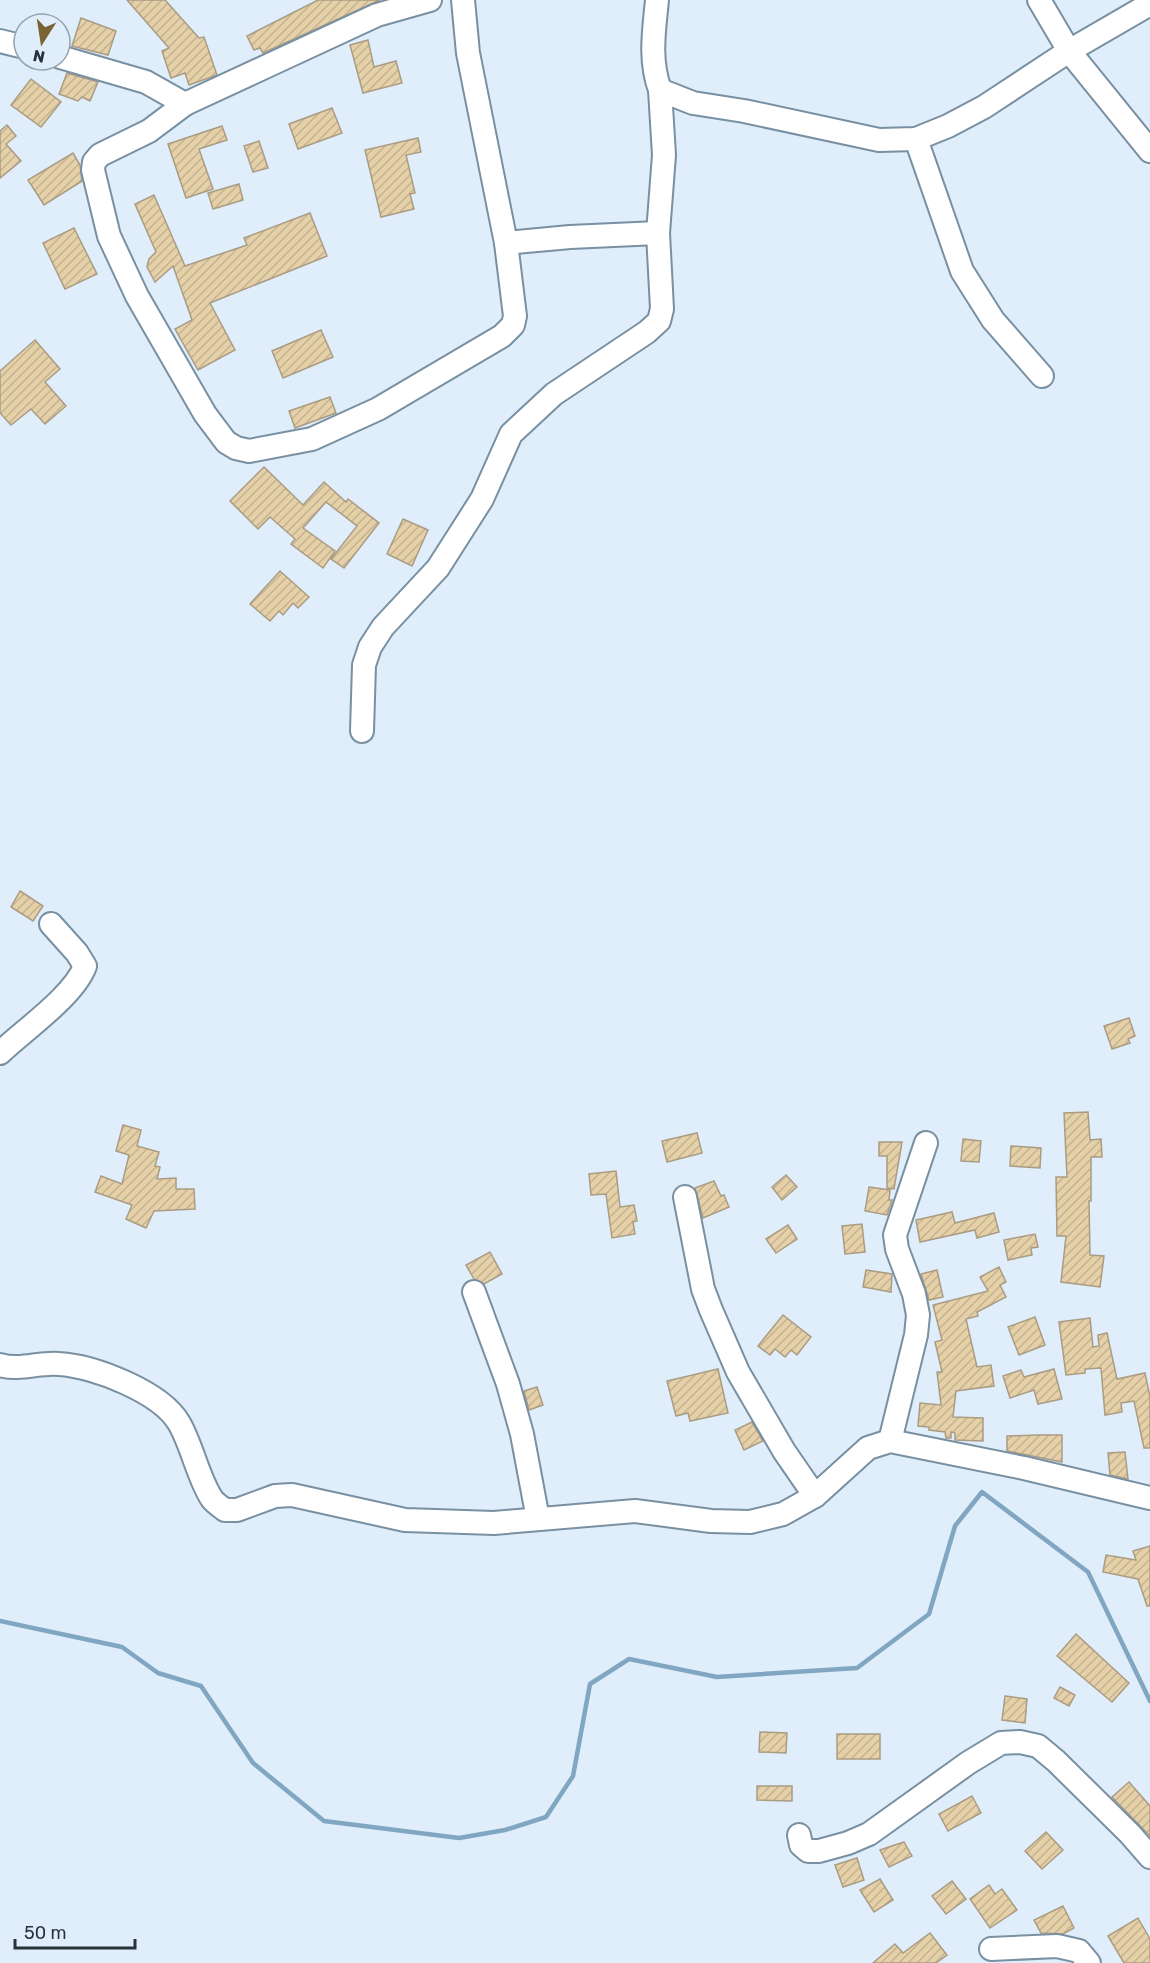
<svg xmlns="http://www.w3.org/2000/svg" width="1150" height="1963" viewBox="0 0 1150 1963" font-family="Rubik,sans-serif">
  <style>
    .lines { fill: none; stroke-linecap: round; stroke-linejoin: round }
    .stream { stroke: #81a6c2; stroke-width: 4.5 }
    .building { fill: url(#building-hatch); stroke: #aa9c83; stroke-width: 1.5 }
    .minor-casing { stroke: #7890a2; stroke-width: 26 }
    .minor { stroke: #fff; stroke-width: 22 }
  </style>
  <defs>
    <pattern id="building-hatch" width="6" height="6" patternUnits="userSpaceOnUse" patternTransform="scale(1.5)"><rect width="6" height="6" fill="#e5d0a8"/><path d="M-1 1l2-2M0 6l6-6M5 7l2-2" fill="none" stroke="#c4b391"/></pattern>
  </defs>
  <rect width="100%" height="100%" fill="#dfeefa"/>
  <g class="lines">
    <path class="stream" d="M0 1621 122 1647 158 1673 201 1686 253 1763 324 1821 459 1838 505 1830 546 1817 573 1776 590 1684 629 1659 717 1677 857 1668 929 1614 955 1526 982 1492 1088 1572 1150 1701"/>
  </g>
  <g class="building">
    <path d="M127 0H165L199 38 204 37 217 75 189 85 185 73 171 78 162 51 169 48Z"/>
    <path d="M318 0H380L263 53 260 48 254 50 247 36Z"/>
    <path d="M81 18 116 31 108 55 72 46Z"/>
    <path d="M368 40 374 67 396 61 402 83 363 93 350 45Z"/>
    <path d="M67 73 98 82 90 101 82 97 78 101 59 94Z"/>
    <path d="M31 79 61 102 41 127 11 105Z"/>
    <path d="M332 108 342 133 298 149 289 124Z"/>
    <path d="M7 125 16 136 6 144 21 161 0 178V131Z"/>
    <path d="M222 126 227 140 199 149 213 189 186 198 168 144Z"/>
    <path d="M418 138 421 152 406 155 415 193 410 194 414 209 381 217 365 150Z"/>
    <path d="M259 141 268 168 253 172 244 146Z"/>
    <path d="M73 153 80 165 82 181 44 205 28 180Z"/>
    <path d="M239 184 243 200 213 209 208 193Z"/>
    <path d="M154 195 185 266 247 245 244 238 310 213 327 256 210 303 235 350 198 370 175 329 192 320 173 266 155 282 147 267 149 259 156 252 135 204Z"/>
    <path d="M74 228 97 274 65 289 43 243Z"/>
    <path d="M321 330 333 357 283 378 272 351Z"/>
    <path d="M35 340 60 369 45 382 66 406 45 424 31 409 11 425 0 413V371Z"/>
    <path d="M330 397 336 413 295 428 289 411Z"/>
    <path d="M264 467 303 505 324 482 346 502 348 499 379 523 344 568 331 559 357 526 326 502 303 528 335 551 323 568 291 544 295 539 270 517 258 529 230 501Z"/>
    <path d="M403 519 428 530 412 566 387 554Z"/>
    <path d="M280 571 309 597 298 608 293 603 283 615 279 611 270 621 250 604Z"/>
    <path d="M20 891 43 906 33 921 11 907Z"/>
    <path d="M1129 1018 1135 1036 1128 1039 1130 1043 1112 1049 1104 1026Z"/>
    <path d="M1088 1112 1090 1140 1101 1139 1102 1157H1091V1201H1089L1090 1255 1104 1256 1100 1287 1061 1282 1066 1236H1057L1056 1177H1067L1064 1113Z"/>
    <path d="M123 1125 141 1130 137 1146 159 1152 155 1166 160 1167 157 1179 176 1178V1189H194L195 1209 154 1211 146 1228 126 1219 132 1205 95 1192 101 1176 122 1184 129 1155 116 1151Z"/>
    <path d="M697 1133 702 1153 667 1162 662 1141Z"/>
    <path d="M963 1139 981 1141 979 1162 961 1161Z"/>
    <path d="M879 1142H902L894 1189 887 1188V1156H879Z"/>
    <path d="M1011 1146 1041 1148 1040 1168 1010 1166Z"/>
    <path d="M616 1171 620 1207 634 1205 637 1221 633 1222 635 1234 612 1238 606 1194 591 1195 589 1174Z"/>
    <path d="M786 1175 797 1187 782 1200 772 1187Z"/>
    <path d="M714 1181 721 1196 724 1195 729 1207 703 1218 695 1188Z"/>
    <path d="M869 1187 890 1190 889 1200H892L887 1215 865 1211Z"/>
    <path d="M952 1212 955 1223 994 1213 999 1232 977 1238 975 1230 920 1242 916 1220Z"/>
    <path d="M862 1224 865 1252 845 1254 842 1226Z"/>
    <path d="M788 1225 797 1239 776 1253 766 1239Z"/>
    <path d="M1035 1234 1038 1247 1031 1248 1032 1255 1008 1260 1004 1240Z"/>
    <path d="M490 1252 502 1274 484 1284 474 1279 466 1265Z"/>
    <path d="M999 1267 1006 1282 1000 1285 1006 1297 977 1312 978 1316 966 1319 977 1367 991 1365 994 1386 956 1391 953 1417 983 1418V1441L955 1440V1433L951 1432V1438H946L945 1432 929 1430V1427L918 1426 920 1403 941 1405 937 1372H942L935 1342 942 1340 933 1305 988 1291 980 1277Z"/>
    <path d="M866 1270 892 1274 891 1292 863 1287Z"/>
    <path d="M937 1270 943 1297 929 1300 921 1274Z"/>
    <path d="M783 1315 811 1337 797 1355 791 1350 785 1357 775 1349 770 1355 758 1346Z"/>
    <path d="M1035 1317 1045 1345 1019 1355 1008 1327Z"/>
    <path d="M1090 1318 1093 1347 1099 1346 1098 1335 1107 1333 1117 1379 1145 1373 1150 1397V1448H1144L1134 1401 1121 1403 1122 1412 1105 1415 1101 1368 1085 1369V1373L1066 1375 1059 1322Z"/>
    <path d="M718 1369 728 1413 690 1421 688 1413 676 1416 667 1381Z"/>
    <path d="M1054 1369 1062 1399 1038 1404 1034 1390 1010 1398 1003 1376 1021 1370 1024 1377Z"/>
    <path d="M537 1387 543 1405 529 1410 524 1391Z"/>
    <path d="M752 1422 763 1441 744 1450 735 1430Z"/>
    <path d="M1039 1435H1062V1462L1007 1451V1436Z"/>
    <path d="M1125 1452 1128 1479 1110 1475 1108 1453Z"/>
    <path d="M1150 1546V1606H1147L1138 1579 1103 1572 1106 1555 1136 1560 1133 1551Z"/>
    <path d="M1076 1634 1129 1683 1112 1702 1057 1656Z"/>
    <path d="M1060 1687 1075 1695 1069 1706 1054 1698Z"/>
    <path d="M1005 1696 1027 1699 1025 1723 1002 1720Z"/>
    <path d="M760 1732 787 1733 786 1753 759 1752Z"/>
    <rect x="837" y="1734" width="43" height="25"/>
    <path d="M1129 1782 1150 1806V1836L1112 1797Z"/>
    <path d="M757 1786H792V1801L757 1800Z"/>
    <path d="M972 1796 981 1813 948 1831 939 1814Z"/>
    <path d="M1046 1832 1063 1850 1042 1869 1025 1851Z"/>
    <path d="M904 1842 912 1856 889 1867 880 1850Z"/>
    <path d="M857 1858 864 1880 843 1887 835 1865Z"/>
    <path d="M880 1879 893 1900 874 1912 860 1890Z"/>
    <path d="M952 1881 966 1899 946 1914 932 1896Z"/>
    <path d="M989 1885 995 1894 1002 1889 1017 1910 990 1928 970 1899Z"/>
    <path d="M1063 1906 1074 1928 1063 1934 1041 1933 1034 1920Z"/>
    <path d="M1138 1918 1150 1939V1963H1124L1108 1936Z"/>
    <path d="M930 1933 947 1955 936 1963H873L895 1944 903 1953Z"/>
  </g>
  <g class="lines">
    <g class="minor-casing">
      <g id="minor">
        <path d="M430 0 377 15 198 98 185 104 149 131 100 155 94 162 93 170 109 236 137 296 205 414 226 442 236 448 249 451 312 439 378 409 502 336 513 325 515 316 506 243 468 53 463 0"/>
        <path d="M657 0C654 31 649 60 660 90L693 103 744 111 879 140 916 139 948 126 984 107 1069 51 1150 4"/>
        <path d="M1039 0 1069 51 1150 151"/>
        <path d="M0 41 24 47"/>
        <path d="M60 57 146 82 185 104"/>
        <path d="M916 139 962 271 993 320 1042 376"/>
        <path d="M506 243 570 237 658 233"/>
        <path d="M362 731 364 665 370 647 383 627 438 568 482 499 511 434 554 394 647 332 659 321 662 309 658 233 664 155 660 90"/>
        <path d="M0 1053C24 1030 74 996 85 966L77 953 51 924"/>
        <path d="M685 1197 703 1289 711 1310 738 1372 784 1451 815 1496"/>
        <path d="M474 1292 508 1384 522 1434 538 1519"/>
        <path d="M0 1365C20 1371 39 1362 59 1364 94 1366 161 1392 179 1423 192 1445 198 1478 212 1499 215 1503 221 1507 225 1510H237L275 1496 292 1495 405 1520 494 1523 635 1511 711 1521 750 1522 783 1514 815 1496 868 1448 890 1441 1024 1468 1150 1498"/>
        <path d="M890 1441 916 1335 918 1315 914 1294 897 1249 895 1235 926 1143"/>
        <path d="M799 1835 801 1845 808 1851H819L848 1843 869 1834 968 1763 1001 1743 1020 1742 1038 1746 1056 1761 1130 1834 1150 1857"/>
        <path d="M991 1949 1057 1946 1079 1951 1089 1963"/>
      </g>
    </g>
    <use href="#minor" class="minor"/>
  </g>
  <g transform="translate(42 42) rotate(192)"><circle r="28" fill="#dfeefa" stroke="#96a3ad" stroke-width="1.5"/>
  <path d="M0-4.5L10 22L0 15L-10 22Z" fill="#7a6233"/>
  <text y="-9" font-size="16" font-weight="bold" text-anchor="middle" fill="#28323a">N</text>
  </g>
  <path d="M15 1939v9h120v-9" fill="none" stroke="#28323a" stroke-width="3"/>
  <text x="24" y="1939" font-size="18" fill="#28323a" stroke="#dfeefa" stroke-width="4.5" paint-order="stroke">50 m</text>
</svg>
